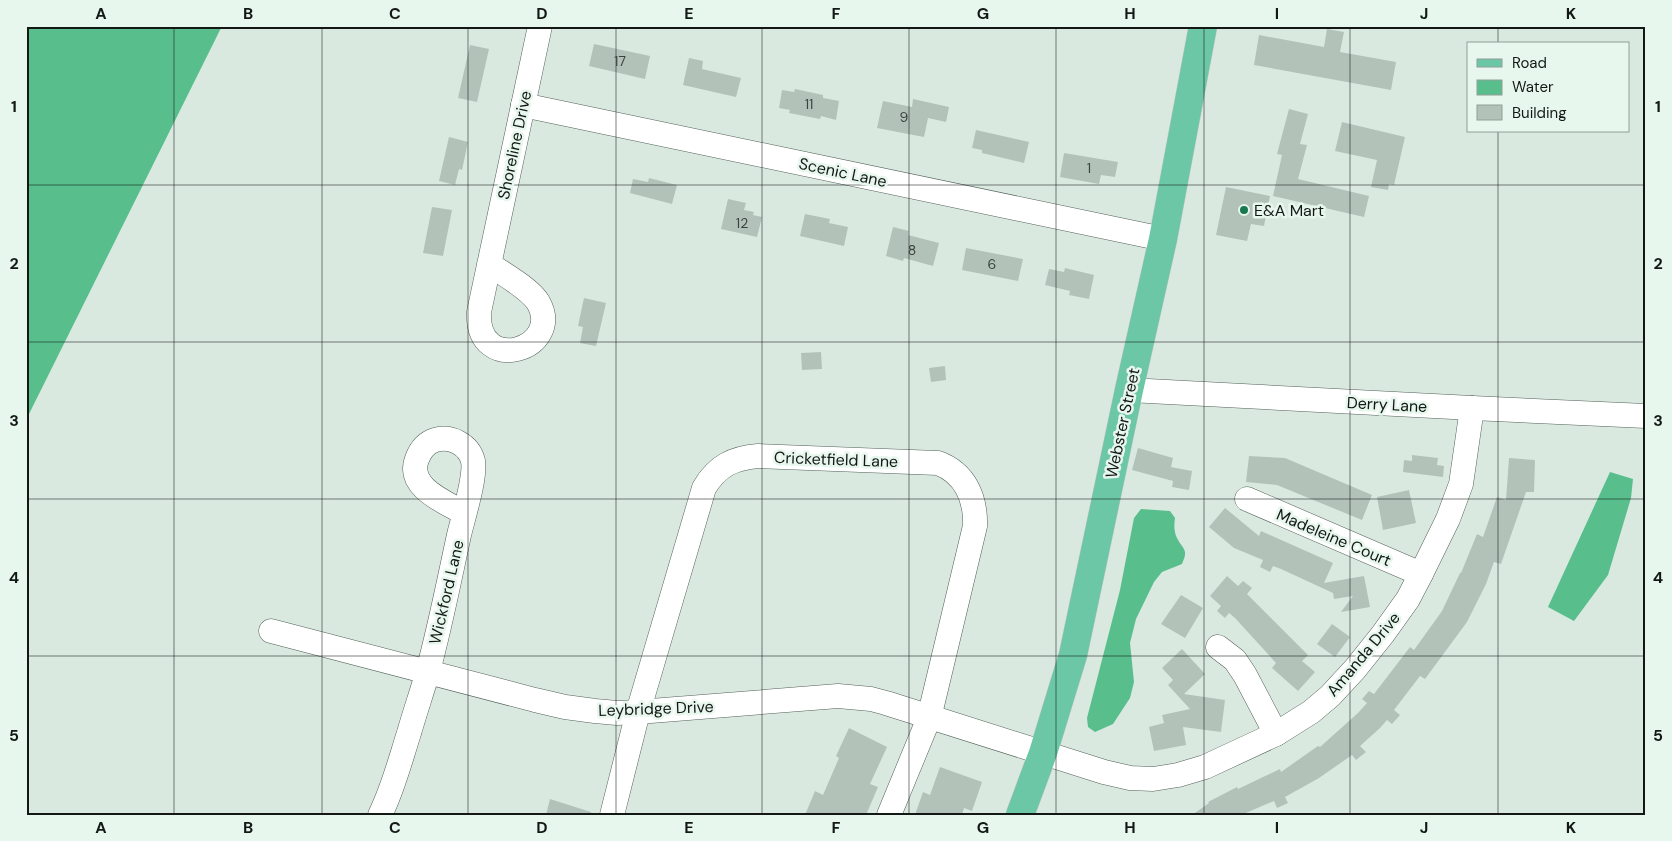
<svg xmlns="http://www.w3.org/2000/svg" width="1672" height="841" viewBox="0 0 1672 841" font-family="'DM Sans',sans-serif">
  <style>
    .water { fill: #58be8c }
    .building { fill: #b3c2b9 }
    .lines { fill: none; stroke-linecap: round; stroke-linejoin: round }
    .minor-casing { stroke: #536159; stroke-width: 25 }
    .major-casing { stroke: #c6c8c7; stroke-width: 29 }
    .minor { stroke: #fff; stroke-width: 24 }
    .major { stroke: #6bc7a6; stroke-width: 28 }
    .grid { fill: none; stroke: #131815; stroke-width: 1; stroke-opacity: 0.55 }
    .poi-dot { fill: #187950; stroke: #e7f7ed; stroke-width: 2 }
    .labels { text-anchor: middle; stroke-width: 5; stroke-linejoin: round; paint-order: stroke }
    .number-label { font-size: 14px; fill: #3b423e }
    .street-label { font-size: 16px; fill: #131815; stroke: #e7f7ed }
    .poi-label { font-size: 16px; fill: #131815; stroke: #e7f7ed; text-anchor: start }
    .neatline { fill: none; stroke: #131815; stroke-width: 2 }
    .grid-label { font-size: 16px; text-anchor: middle; font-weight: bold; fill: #131815 }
  </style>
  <rect width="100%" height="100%" fill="#dae9e0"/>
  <g class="water">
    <path d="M26 26H222L26 420Z"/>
    <path d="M1610 472 1633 479 1631 498 1608 575 1574 621 1548 607Z"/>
    <path d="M1141 509 1170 511 1175 518C1174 525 1174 532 1177 538 1183 550 1189 549 1182 564L1162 572 1154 582 1136 619 1130 643 1134 682 1130 698 1113 724 1095 732 1088 727 1087 718 1120 590 1134 518Z"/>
  </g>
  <g class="building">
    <path d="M1327 29 1344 32 1340 52 1396 62 1391 90 1254 65 1259 35 1324 47Z"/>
    <path d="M594 44 650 56 645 79 589 66Z"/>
    <path d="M470 45 489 49 477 102 458 98Z"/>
    <path d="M689 58 703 61 702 69 741 78 736 97 683 85Z"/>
    <path d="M795 89 823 95V98L839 101 836 120 821 116 820 119 789 113 790 110 779 108 782 90 794 92Z"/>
    <path d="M913 99 949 107 946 122 928 118 924 137 877 128 883 101 912 107Z"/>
    <path d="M1289 109 1308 114 1300 144 1307 145 1298 179 1369 196 1364 217 1273 196 1282 155 1277 154Z"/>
    <path d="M1342 122 1405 137 1394 185 1389 184 1388 190 1371 187 1377 160 1335 151Z"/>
    <path d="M976 130 1029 142 1024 163 982 153V150L972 148Z"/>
    <path d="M449 137 468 142 462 170 459 169 455 185 439 181Z"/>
    <path d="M1064 153 1118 162 1115 177 1101 175 1099 184 1060 177Z"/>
    <path d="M649 178 677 185 672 204 630 193 633 179 648 182Z"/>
    <path d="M1226 187 1270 196 1264 226 1251 224 1247 241 1216 235Z"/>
    <path d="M728 199 746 203 744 210 754 212 753 215 762 217 757 237 721 229Z"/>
    <path d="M432 207 452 210 443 256 423 253Z"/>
    <path d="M805 214 830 219 829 223 848 227 844 246 800 236Z"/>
    <path d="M893 227 909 231 908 235 939 243 933 266 904 258 903 261 886 256Z"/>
    <path d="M966 248 1023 259 1018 281 962 270Z"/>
    <path d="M1065 268 1094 275 1089 299 1069 295 1070 291 1045 285 1049 269 1064 272Z"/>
    <path d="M584 298 606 303 596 346 580 343 583 327 578 326Z"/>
    <path d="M821 352 822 369 802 370 801 353Z"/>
    <path d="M945 366 946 380 931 382 929 368Z"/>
    <path d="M1138 448 1173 458 1171 467 1192 471 1189 490 1172 487 1173 481 1132 470Z"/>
    <path d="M1412 455 1438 458 1437 465 1444 466 1443 477 1403 472 1404 460 1412 461Z"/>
    <path d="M1249 456 1285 458 1372 495 1362 520 1277 485 1246 482Z"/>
    <path d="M1509 458 1535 460 1534 492H1526L1501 564 1494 562 1486 584 1467 622 1425 679 1420 676 1394 710 1400 715 1392 724 1387 720 1380 728 1360 746 1366 752 1356 760 1352 755 1319 778 1285 797 1288 803 1277 808 1274 801 1241 815H1192L1209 803 1208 802 1237 787 1238 789 1280 769 1281 772 1318 746 1320 747 1358 713 1367 703 1362 699 1369 691 1374 694 1410 647 1414 650 1442 611 1460 573H1461L1477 534 1483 537 1497 497 1506 500Z"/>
    <path d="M1409 490 1416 523 1383 530 1377 497Z"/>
    <path d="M1225 508 1259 536 1261 531 1333 563 1324 583 1364 576 1370 607 1341 612 1353 596 1334 599 1333 593 1281 569 1273 566 1270 572 1260 567 1263 560 1234 548 1209 527Z"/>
    <path d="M1227 576 1238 586 1243 581 1252 588 1247 594 1308 655 1302 661 1315 672 1298 691 1272 668 1276 663 1235 618 1229 613 1225 618 1217 611 1221 606 1210 596Z"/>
    <path d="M1181 595 1203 608 1185 638 1161 624Z"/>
    <path d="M1332 624 1350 637 1335 657 1317 644Z"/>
    <path d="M1182 649 1205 674 1184 694 1225 700 1221 732 1183 727 1186 745 1154 751 1149 727 1164 723 1162 715 1190 709 1168 685 1173 680 1162 668Z"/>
    <path d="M849 728 887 747 870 784 878 787 866 815H805L815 791 823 795 839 758 836 756Z"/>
    <path d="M940 767 982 782 972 811 964 808 962 815H915L923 792 930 795Z"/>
    <path d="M550 799 591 812V815H546Z"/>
  </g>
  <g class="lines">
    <g class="minor-casing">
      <g id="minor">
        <path d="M523 105 1163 239"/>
        <path d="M489 264C503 274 529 288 538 302 565 349 476 377 479 312L540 26"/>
        <path d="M1129 390 1472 408 1646 416"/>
        <path d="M1247 499 1421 574"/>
        <path d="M271 631 535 700 565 707 595 711 617 713 638 712 838 696 871 699 886 703 1104 772 1130 778 1153 779 1178 775 1205 767 1276 734 1311 712 1330 696 1355 669 1383 634 1408 599 1421 574 1448 519 1461 484 1472 408"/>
        <path d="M1218 647 1235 660 1245 675 1276 734"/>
        <path d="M380 815C393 789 400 761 409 733 415 712 422 692 428 671 440 627 449 581 459 535 463 518 476 477 473 461 469 445 451 435 435 440 426 443 420 451 417 459 406 487 445 502 464 513"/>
        <path d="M612 815 638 712 704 488C717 466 733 458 758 456L938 463C965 473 976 498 975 526L929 718 889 815"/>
      </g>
    </g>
    <g class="major-casing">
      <path id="major" d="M1020 815 1043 753 1073 655 1129 390 1163 239 1203 26"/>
    </g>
    <use href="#minor" class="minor"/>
    <use href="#major" class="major"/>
  </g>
  <path class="grid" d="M174 26V815M322 26V815M468 26V815M616 26V815M762 26V815M909 26V815M1056 26V815M1204 26V815M1350 26V815M1498 26V44M1498 131V815M26 185H1646M26 342H1646M26 499H1646M26 656H1646"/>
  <circle class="poi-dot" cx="1244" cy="210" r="5"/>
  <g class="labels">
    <g class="number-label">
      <text x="620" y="66">17</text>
      <text x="809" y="109">11</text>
      <text x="904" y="122">9</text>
      <text x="1089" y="173">1</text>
      <text x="742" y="228">12</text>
      <text x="912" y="255">8</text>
      <text x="992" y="269">6</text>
    </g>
    <g class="street-label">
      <text transform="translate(514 145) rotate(-78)" y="6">Shoreline Drive</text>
      <text transform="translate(843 172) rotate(12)" y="6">Scenic Lane</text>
      <text transform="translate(1387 404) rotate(3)" y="6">Derry Lane</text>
      <text transform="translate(1122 423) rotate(-78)" y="6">Webster Street</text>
      <text transform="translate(836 459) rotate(2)" y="6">Cricketfield Lane</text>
      <text transform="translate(1334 537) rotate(23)" y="6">Madeleine Court</text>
      <text transform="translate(446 592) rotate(-77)" y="6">Wickford Lane</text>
      <text transform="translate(1363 654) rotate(-50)" y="6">Amanda Drive</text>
      <text transform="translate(656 708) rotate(-2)" y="6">Leybridge Drive</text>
    </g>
    <g class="poi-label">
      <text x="1254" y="216">E&amp;A Mart</text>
    </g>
  </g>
  <rect width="1672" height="841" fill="none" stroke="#e7f7ed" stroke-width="55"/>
  <rect x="1467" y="42" width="162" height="90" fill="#e7f7ed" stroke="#929e97"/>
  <rect x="1477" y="59" width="25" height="8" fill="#6bc7a6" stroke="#929e97"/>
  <text x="1512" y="68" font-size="15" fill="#131815">Road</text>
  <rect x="1477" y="80" width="25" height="15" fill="#58be8c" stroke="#929e97"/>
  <text x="1512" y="92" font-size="15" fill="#131815">Water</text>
  <rect x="1477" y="105" width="25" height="15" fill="#b3c2b9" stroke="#929e97"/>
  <text x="1512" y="118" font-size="15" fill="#131815">Building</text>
  <rect x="28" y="28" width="1616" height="786" class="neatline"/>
  <g class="grid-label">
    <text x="101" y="19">A</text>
    <text x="248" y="19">B</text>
    <text x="395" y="19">C</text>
    <text x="542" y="19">D</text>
    <text x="689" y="19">E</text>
    <text x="836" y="19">F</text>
    <text x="983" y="19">G</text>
    <text x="1130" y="19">H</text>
    <text x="1277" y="19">I</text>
    <text x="1424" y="19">J</text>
    <text x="1571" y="19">K</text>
    <text x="14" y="112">1</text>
    <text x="1658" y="112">1</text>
    <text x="14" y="269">2</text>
    <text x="1658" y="269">2</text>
    <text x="14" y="426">3</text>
    <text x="1658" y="426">3</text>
    <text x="14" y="583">4</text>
    <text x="1658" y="583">4</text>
    <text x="14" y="741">5</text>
    <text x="1658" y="741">5</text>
    <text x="101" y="833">A</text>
    <text x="248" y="833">B</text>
    <text x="395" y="833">C</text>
    <text x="542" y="833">D</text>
    <text x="689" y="833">E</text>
    <text x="836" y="833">F</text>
    <text x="983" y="833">G</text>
    <text x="1130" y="833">H</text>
    <text x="1277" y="833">I</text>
    <text x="1424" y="833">J</text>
    <text x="1571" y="833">K</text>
  </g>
</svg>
